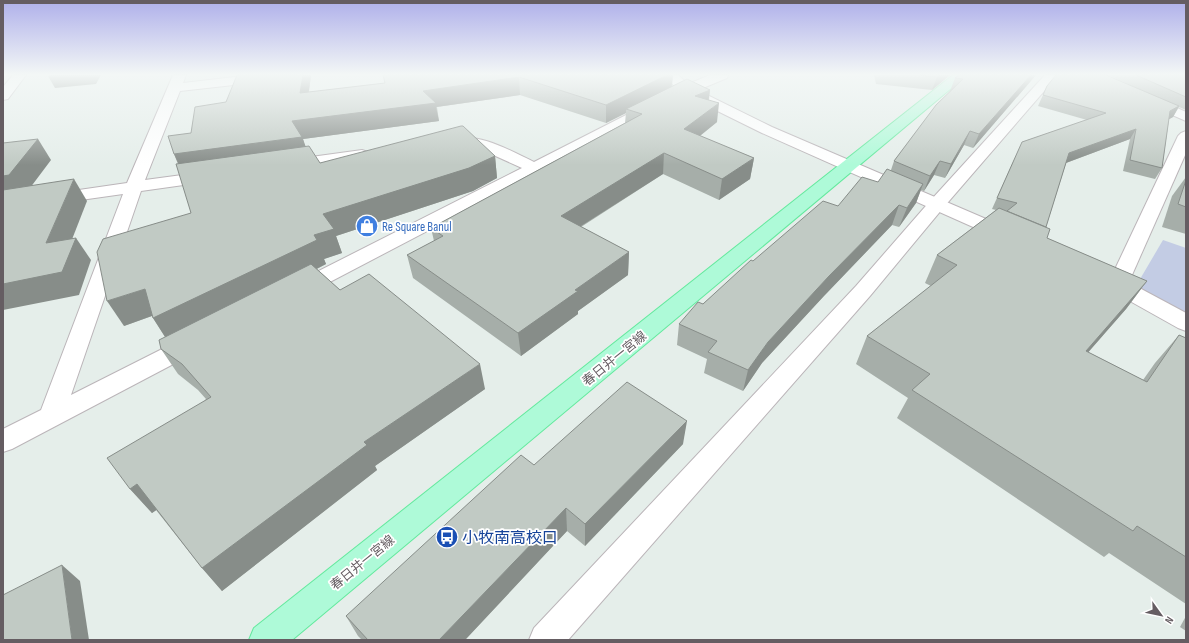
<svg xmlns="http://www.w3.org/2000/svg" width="1189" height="643" viewBox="0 0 1189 643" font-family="'Sofia Sans Condensed','Noto Sans JP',sans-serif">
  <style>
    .green { fill: #c3cce4 }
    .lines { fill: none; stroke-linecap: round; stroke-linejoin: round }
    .minor-casing { stroke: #bbb5b9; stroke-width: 2 }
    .tertiary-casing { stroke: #bbb5b9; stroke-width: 2 }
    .primary-casing { stroke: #63e99d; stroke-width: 2 }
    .minor { fill: #fff; fill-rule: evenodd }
    .tertiary { fill: #fff; fill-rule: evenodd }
    .primary { fill: #aefad8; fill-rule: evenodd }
    .wall { fill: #a6aea9 }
    .shaded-wall { fill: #878d89 }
    .building { fill: #c1cac4; stroke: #878d89 }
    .labels { text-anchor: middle; stroke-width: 3.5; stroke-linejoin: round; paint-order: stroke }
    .shop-label { font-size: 13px; fill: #366cbe; stroke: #fff; text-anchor: start }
    .street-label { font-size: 13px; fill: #655d62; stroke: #fff }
    .near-transit-label { font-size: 16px; fill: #164399; stroke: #fff; text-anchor: start }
  </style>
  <rect width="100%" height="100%" fill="#e5eeea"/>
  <path class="green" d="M1163 240 1186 248V314L1136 286Z"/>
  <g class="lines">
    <g class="minor-casing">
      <g id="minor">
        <path d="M173 75H186L183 83 252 75H294L293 78 288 79 180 91 145 180 212 171 218 172 220 176 218 180 212 181 141 191 71 395 184 338 192 336 200 338 203 344 200 350 12 449 3 452V429L41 410 123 194 3 211V201L127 183Z"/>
        <path d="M710 75H728L727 78 691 93 305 295 298 297 291 295 288 290 291 285 522 168 480 149 451 145 448 142 451 139C479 132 509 150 534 162L681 87Z"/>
        <path d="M1045 75H1058L943 208 870 296 568 640H529L534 628 856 286 931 200Z"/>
        <path d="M1087 75H1104L1186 112V121L1088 78Z"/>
        <path d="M1186 131V153L1128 284 1125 289 1118 291 1111 289 1108 284 1178 136 1181 133Z"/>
        <path d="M362 150 368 152 370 155 368 158 289 170 283 168 281 165 283 162 289 160Z"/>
      </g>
    </g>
    <g class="tertiary-casing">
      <g id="tertiary">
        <path d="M13 75H26L8 99 3 100V87Z"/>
        <path d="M664 75H678L691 87 772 127 1014 231 1016 235 1014 239 1007 241 1000 239 762 133 681 93Z"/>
        <path d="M1110 274 1117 276 1186 313V331L1178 328 1103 286 1100 281 1103 276Z"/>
      </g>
    </g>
    <g class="primary-casing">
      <path id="primary" d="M953 75H967L292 640H249L254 628Z"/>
    </g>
    <use href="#minor" class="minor"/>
    <use href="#tertiary" class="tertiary"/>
    <use href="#primary" class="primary"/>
  </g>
  <g class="wall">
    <path d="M311 75 309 92 385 83 383 75H673L672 87 710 90 709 100 717 122 700 136 754 158 750 179 719 200 663 174 581 227 629 252 628 275 578 311V314L521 356 413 278 407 255 434 241 431 228 625 123 626 113 606 123 520 95 437 107 439 121 303 139 305 147 320 163 495 156 497 178 473 191 336 236 342 253 324 259 326 264 317 269 340 290 485 389 375 466 377 470 222 591 202 568 156 510 152 513 130 489 206 399 198 390 178 374 161 349 165 337 153 318 152 316 124 326 191 213 178 164 174 154 191 133 226 102Z"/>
    <path d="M874 75H950L932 90 876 84Z"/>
    <path d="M1036 75 973 148 964 145 945 178 934 175 924 191 921 190 916 203 899 227 892 225 823 297 762 363 743 391 704 373 707 359 677 345 679 324 753 261 838 206 878 182 891 170 894 161 950 91 955 78Z"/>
    <path d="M1108 75H1186V110L1179 107 1173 117 1169 119 1162 168 1155 179 1123 171 1130 139 1066 163 1046 227 1047 238 1147 281 1126 309 1088 352 1143 380 1155 363 1179 335 1186 338V604L1109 553 1104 557 897 418 908 398 856 364 867 336 931 286 925 283 937 255 996 210 992 209 1022 142 1087 120 1038 106 1047 86 1145 92Z"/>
    <path d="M1186 177V234L1162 227 1172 196Z"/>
    <path d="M683 444 585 546 567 531 465 640H362L358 636 346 616 534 465Z"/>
    <path d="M1186 616V631L1180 627Z"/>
  </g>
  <g class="shaded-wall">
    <path d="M51 75H101L96 84 55 88 48 76Z"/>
    <path d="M303 75H311L306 111 300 93Z"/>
    <path d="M667 75H673L671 90 626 109V113L606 123V105Z"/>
    <path d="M939 75H950L932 90 937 77Z"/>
    <path d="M1031 75H1036L973 148 979 134Z"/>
    <path d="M519 77 520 95 436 107 439 121 303 139 309 156 183 174 174 154 292 121 423 91Z"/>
    <path d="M710 90 707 109 695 96Z"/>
    <path d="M719 103 717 122 682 150 684 129Z"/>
    <path d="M1179 106 1173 117 1164 122 1170 111Z"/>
    <path d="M1136 129 1130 139 1063 164 1069 153Z"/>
    <path d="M970 131 964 145 945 178 951 164Z"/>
    <path d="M38 139 51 160 24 196 3 200V176Z"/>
    <path d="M664 153 663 174 562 238 561 216Z"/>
    <path d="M495 156 497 178 473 191 336 236 342 253 324 259 326 264 169 343 153 318 314 235 323 214Z"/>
    <path d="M754 158 750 179 719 200 722 179Z"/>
    <path d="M940 161 934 175 924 191 930 176Z"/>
    <path d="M74 179 87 201 62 265 46 243Z"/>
    <path d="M923 184 916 203 899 227 907 208Z"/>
    <path d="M899 205 892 225 823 297 762 363 743 391 748 370 768 342 829 276Z"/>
    <path d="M76 238 91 260 79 295 3 310V284Z"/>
    <path d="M629 252 628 275 578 311V314L521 356 518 333 575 290Z"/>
    <path d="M1147 281 1126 309 1065 379 1086 351Z"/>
    <path d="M145 289 160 313 124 326 107 301Z"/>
    <path d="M480 364 485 389 375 466 377 470 222 591 202 568 364 442Z"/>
    <path d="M687 421 683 444 585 546V524Z"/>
    <path d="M137 484 158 509 152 513 130 489Z"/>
    <path d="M566 508 567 531 465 640H439Z"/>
    <path d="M62 565 80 581 89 640H72Z"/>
  </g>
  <g class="building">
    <path d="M237 75H303L300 93 385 83 383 75H667L606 105 519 77 423 91 436 103 292 121 302 137 174 154 168 136 191 133 195 107 226 102Z"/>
    <path d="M919 75H939L937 77Z"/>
    <path d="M959 75H1031L979 134 970 131 951 164 940 161 930 176 894 161 936 105 963 79 955 78Z"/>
    <path d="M1056 75H1106L1179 106 1170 111 1162 168 1130 160 1136 129 1069 153 1046 227 1007 211 1017 203 997 198 1022 142 1106 113 1043 95 1047 86Z"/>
    <path d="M1136 75H1186V97Z"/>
    <path d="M687 79 710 90 695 96 719 103 684 129 754 158 722 179 664 153 561 216 629 252 575 290 578 291 518 333 407 255 443 236 431 228 642 114 626 109Z"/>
    <path d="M461 126H463L495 156 469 168 323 214 334 229 314 235 317 240 153 318 145 289 107 301 97 252 103 239 191 213 176 164 309 146 320 163Z"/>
    <path d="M38 139 9 175 3 176V143Z"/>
    <path d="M887 169 923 184 907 208 899 205 829 276 768 342 748 370 708 352 717 341 679 324 698 302 703 304 751 260 753 261 823 201 838 206 862 177 878 182Z"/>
    <path d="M74 179 46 243 76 238 62 272 3 284V190Z"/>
    <path d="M1186 180V207L1178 204Z"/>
    <path d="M999 208 1050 229 1047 238 1147 281 1086 351 1147 382 1179 335 1186 338V557L1137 526 1133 531 912 390 930 374 867 336 957 265 937 255Z"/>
    <path d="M311 264 340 290 369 274 480 364 364 442 367 445 202 568 137 484 130 489 107 458 211 397 182 364 161 349 159 340Z"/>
    <path d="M627 382 687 421 585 524 566 508 439 640H368L346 616 521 455 534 465Z"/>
    <path d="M62 565 72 640H3V595Z"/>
  </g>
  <linearGradient id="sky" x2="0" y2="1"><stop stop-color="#afb0ea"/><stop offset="0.45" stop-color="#f3f7f6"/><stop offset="1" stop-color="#f3f7f6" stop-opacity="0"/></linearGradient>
  <rect width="1189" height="165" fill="url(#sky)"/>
  <defs>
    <g id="shop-disc" transform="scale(1.15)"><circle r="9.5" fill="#3f7fe0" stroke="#fff"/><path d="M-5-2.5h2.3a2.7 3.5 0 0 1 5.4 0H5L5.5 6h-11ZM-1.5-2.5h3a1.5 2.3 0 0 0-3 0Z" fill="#fff"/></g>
    <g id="bus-disc" transform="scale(1.15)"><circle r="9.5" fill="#1a4fb4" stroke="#fff"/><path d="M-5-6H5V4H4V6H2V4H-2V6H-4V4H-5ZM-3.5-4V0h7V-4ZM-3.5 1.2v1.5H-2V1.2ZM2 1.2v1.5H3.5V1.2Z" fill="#fff"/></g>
  </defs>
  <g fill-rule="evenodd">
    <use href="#shop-disc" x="367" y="226"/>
    <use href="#bus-disc" x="447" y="537"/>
  </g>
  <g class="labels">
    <g class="shop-label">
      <text x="382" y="231">Re Square Banul</text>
    </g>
    <g class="street-label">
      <text transform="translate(614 358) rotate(-39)" y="5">春日井一宮線</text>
      <text transform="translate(362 562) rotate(-39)" y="5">春日井一宮線</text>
    </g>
    <g class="near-transit-label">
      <text x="462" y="543">小牧南高校口</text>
    </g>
  </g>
  <rect width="1189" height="643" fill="none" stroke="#655d62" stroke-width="8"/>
  <g transform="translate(1161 615) rotate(123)" stroke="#ffffff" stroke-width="3" paint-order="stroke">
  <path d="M0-3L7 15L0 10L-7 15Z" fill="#655d62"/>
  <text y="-6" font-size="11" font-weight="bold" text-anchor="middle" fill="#655d62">N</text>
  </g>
</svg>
